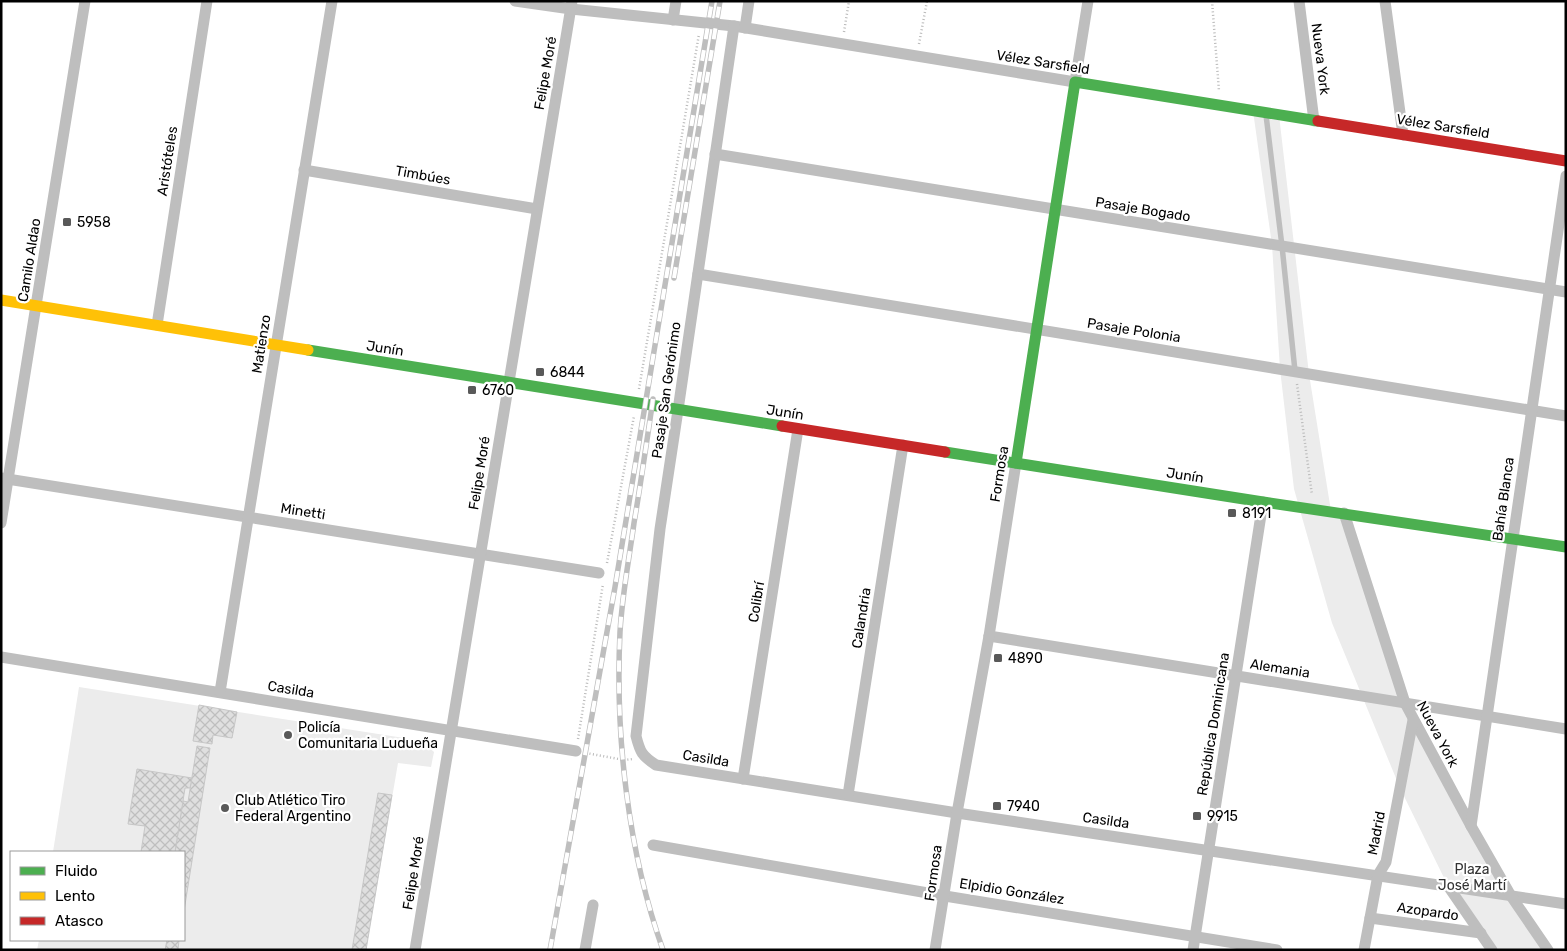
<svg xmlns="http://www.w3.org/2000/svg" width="1567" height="951" viewBox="0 0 1567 951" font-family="Rubik,sans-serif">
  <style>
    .park { fill: #ececec }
    .building { fill: url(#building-cross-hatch); stroke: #c7c7c7 }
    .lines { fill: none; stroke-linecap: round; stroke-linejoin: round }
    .path { stroke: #b9b9b9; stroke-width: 2.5; stroke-dasharray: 1 2.5; stroke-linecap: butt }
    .lane { stroke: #bebebe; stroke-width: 5.5 }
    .street { stroke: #bebebe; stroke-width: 11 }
    .fast { stroke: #4caf50; stroke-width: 11 }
    .slow { stroke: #ffc107; stroke-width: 11 }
    .jam { stroke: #c62828; stroke-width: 11 }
    .rail-casing { stroke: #bebebe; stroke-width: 5.5 }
    .rail { stroke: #fff; stroke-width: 4; stroke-dasharray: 11; stroke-linecap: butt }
    .poi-dot { fill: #595959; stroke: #fff; stroke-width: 2 }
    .labels { text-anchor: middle; stroke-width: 4.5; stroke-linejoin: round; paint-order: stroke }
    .street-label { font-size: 14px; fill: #000; stroke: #fff }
    .poi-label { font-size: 14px; fill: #000; stroke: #fff; text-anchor: start }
    .park-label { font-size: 14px; fill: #333; stroke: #fff }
  </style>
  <defs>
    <pattern id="building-cross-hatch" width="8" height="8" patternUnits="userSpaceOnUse" patternTransform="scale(1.25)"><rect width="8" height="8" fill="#dfdfdf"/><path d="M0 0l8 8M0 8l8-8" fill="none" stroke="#bebebe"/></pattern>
  </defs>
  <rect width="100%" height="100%" fill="#fff"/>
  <g class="park">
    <path d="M1253 111 1279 115 1309 374 1331 511 1344 513 1405 703 1548 950H1492L1448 886 1400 788 1332 623 1294 489 1280 369 1272 245Z"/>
    <path d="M79 687 423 741 434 752 431 767 398 763 366 950H37L39 940H184V852H53Z"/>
  </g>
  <g class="building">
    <path d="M199 705 237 712 232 738 213 735 212 744 193 741Z"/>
    <path d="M197 746 210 748 184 911V852H175L183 801 188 802Z"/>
    <path d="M137 769 192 778 190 788H185L175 852H141L145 826 128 824Z"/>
    <path d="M378 793 392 795 366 950H352Z"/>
    <path d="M167 940H179L178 950H165Z"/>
  </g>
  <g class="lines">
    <g class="path">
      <path d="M1212 1 1219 91"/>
      <path d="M844 32 849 1"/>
      <path d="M919 44 927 1"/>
      <path d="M1297 384 1312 495"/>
      <path d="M639 389 699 34"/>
      <path d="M607 563 634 416"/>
      <path d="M578 739 603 584"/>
      <path d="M586 753 624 760 633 759"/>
    </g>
    <path class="lane" d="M1266 115 1282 246 1295 371"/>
    <g class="street">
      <path d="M515 1 571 9 734 26 1075 82 1088 1"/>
      <path d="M1299 1 1314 121"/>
      <path d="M1385 1 1403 135"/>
      <path d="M673 20 676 1"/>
      <path d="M734 26 678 410 660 529 636 736C640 752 642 756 656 765L957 813 1566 904"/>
      <path d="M745 28 749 1"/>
      <path d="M715 154 1566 292"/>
      <path d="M304 170 537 209"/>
      <path d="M698 274 1566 416"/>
      <path d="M157 325 207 1"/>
      <path d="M1 478 599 573"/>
      <path d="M1344 513 1405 703 1471 826 1511 896 1548 950"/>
      <path d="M1 523 85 1"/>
      <path d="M989 636 1566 729"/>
      <path d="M1 657 576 751"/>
      <path d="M220 692 332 1"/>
      <path d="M743 779 798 429"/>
      <path d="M848 795 903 445"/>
      <path d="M1471 826 1566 176"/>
      <path d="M653 845 945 896 1277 950"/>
      <path d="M1448 886 1492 950"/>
      <path d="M1370 918 1481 933"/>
      <path d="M415 950 572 1"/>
      <path d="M585 950 593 905"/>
      <path d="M935 950 957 813 989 636 1016 463"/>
      <path d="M1193 950 1263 502"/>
      <path d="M1364 950 1378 875 1386 862 1413 720"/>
    </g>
    <g class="fast">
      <path d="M308 350 782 426"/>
      <path d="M945 452 1263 502 1566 547"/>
      <path d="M1016 463 1075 82 1318 121"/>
    </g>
    <path class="slow" d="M1 300 308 350"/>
    <g class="jam">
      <path d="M1318 121 1566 161"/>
      <path d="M782 426 945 452"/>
    </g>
    <g class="rail-casing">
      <g id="rail">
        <path d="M674 278 720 1"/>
        <path d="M653 399C647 440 641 482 634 523 629 559 622 596 620 632 615 736 628 852 663 950"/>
        <path d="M550 950 615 587 712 1"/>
      </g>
    </g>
    <use href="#rail" class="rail"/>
  </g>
  <g class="poi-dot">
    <rect x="62" y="217" width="10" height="10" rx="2.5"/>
    <rect x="535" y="367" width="10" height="10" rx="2.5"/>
    <rect x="467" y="385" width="10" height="10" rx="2.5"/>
    <rect x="1227" y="508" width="10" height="10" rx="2.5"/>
    <rect x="993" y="653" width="10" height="10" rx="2.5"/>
    <circle cx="288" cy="735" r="5"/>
    <rect x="992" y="801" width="10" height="10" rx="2.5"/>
    <circle cx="225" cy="808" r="5"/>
    <rect x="1192" y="811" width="10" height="10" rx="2.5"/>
  </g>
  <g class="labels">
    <g class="street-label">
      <text transform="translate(1321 59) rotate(83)" y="5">Nueva York</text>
      <text transform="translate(1043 62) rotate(9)" y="5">Vélez Sarsfield</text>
      <text transform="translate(545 73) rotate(-80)" y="5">Felipe Moré</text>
      <text transform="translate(1443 126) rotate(9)" y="5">Vélez Sarsfield</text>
      <text transform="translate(167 161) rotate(-81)" y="5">Aristóteles</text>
      <text transform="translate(423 175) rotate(10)" y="5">Timbúes</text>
      <text transform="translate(1143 209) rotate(9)" y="5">Pasaje Bogado</text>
      <text transform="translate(29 260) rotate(-81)" y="5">Camilo Aldao</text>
      <text transform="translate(1134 330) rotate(9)" y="5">Pasaje Polonia</text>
      <text transform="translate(261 344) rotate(-81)" y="5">Matienzo</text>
      <text transform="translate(385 348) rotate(9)" y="5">Junín</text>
      <text transform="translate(666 390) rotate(-82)" y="5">Pasaje San Gerónimo</text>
      <text transform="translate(785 412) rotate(9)" y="5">Junín</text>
      <text transform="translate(479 473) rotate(-81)" y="5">Felipe Moré</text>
      <text transform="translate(999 474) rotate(-81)" y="5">Formosa</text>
      <text transform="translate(1185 475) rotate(9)" y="5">Junín</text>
      <text transform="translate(1503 499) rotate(-82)" y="5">Bahía Blanca</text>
      <text transform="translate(303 511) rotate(9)" y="5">Minetti</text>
      <text transform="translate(756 602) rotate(-81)" y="5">Colibrí</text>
      <text transform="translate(861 618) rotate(-81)" y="5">Calandria</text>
      <text transform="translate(1280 668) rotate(9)" y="5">Alemania</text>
      <text transform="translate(291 689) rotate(9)" y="5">Casilda</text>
      <text transform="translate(1213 724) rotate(-81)" y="5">República Dominicana</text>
      <text transform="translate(1438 734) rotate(62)" y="5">Nueva York</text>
      <text transform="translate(706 758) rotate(9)" y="5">Casilda</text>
      <text transform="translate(1106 820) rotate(8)" y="5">Casilda</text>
      <text transform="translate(1376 833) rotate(-79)" y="5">Madrid</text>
      <text transform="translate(413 873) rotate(-81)" y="5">Felipe Moré</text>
      <text transform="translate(933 873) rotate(-82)" y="5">Formosa</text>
      <text transform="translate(1012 891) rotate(9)" y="5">Elpidio González</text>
      <text transform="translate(1428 911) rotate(8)" y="5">Azopardo</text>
    </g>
    <g class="poi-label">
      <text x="77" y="227">5958</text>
      <text x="550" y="377">6844</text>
      <text x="482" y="395">6760</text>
      <text x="1242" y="518">8191</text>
      <text x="1008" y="663">4890</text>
      <text x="298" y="732">Policía<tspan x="298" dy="16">Comunitaria Ludueña</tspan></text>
      <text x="235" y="805">Club Atlético Tiro<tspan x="235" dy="16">Federal Argentino</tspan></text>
      <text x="1007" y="811">7940</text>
      <text x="1207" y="821">9915</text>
    </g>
    <g class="park-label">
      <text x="1472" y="874">Plaza<tspan x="1472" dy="16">José Martí</tspan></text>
    </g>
  </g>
  <rect width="1567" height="951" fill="none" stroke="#000000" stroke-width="5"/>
  <rect x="10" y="851" width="175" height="90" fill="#ffffff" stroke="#999999"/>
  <rect x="20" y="867" width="25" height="8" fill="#4caf50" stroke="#999999"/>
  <text x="55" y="876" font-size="15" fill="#000000">Fluido</text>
  <rect x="20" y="892" width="25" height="8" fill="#ffc107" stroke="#999999"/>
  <text x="55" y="901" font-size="15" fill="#000000">Lento</text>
  <rect x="20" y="917" width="25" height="8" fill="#c62828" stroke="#999999"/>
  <text x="55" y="926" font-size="15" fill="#000000">Atasco</text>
</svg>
